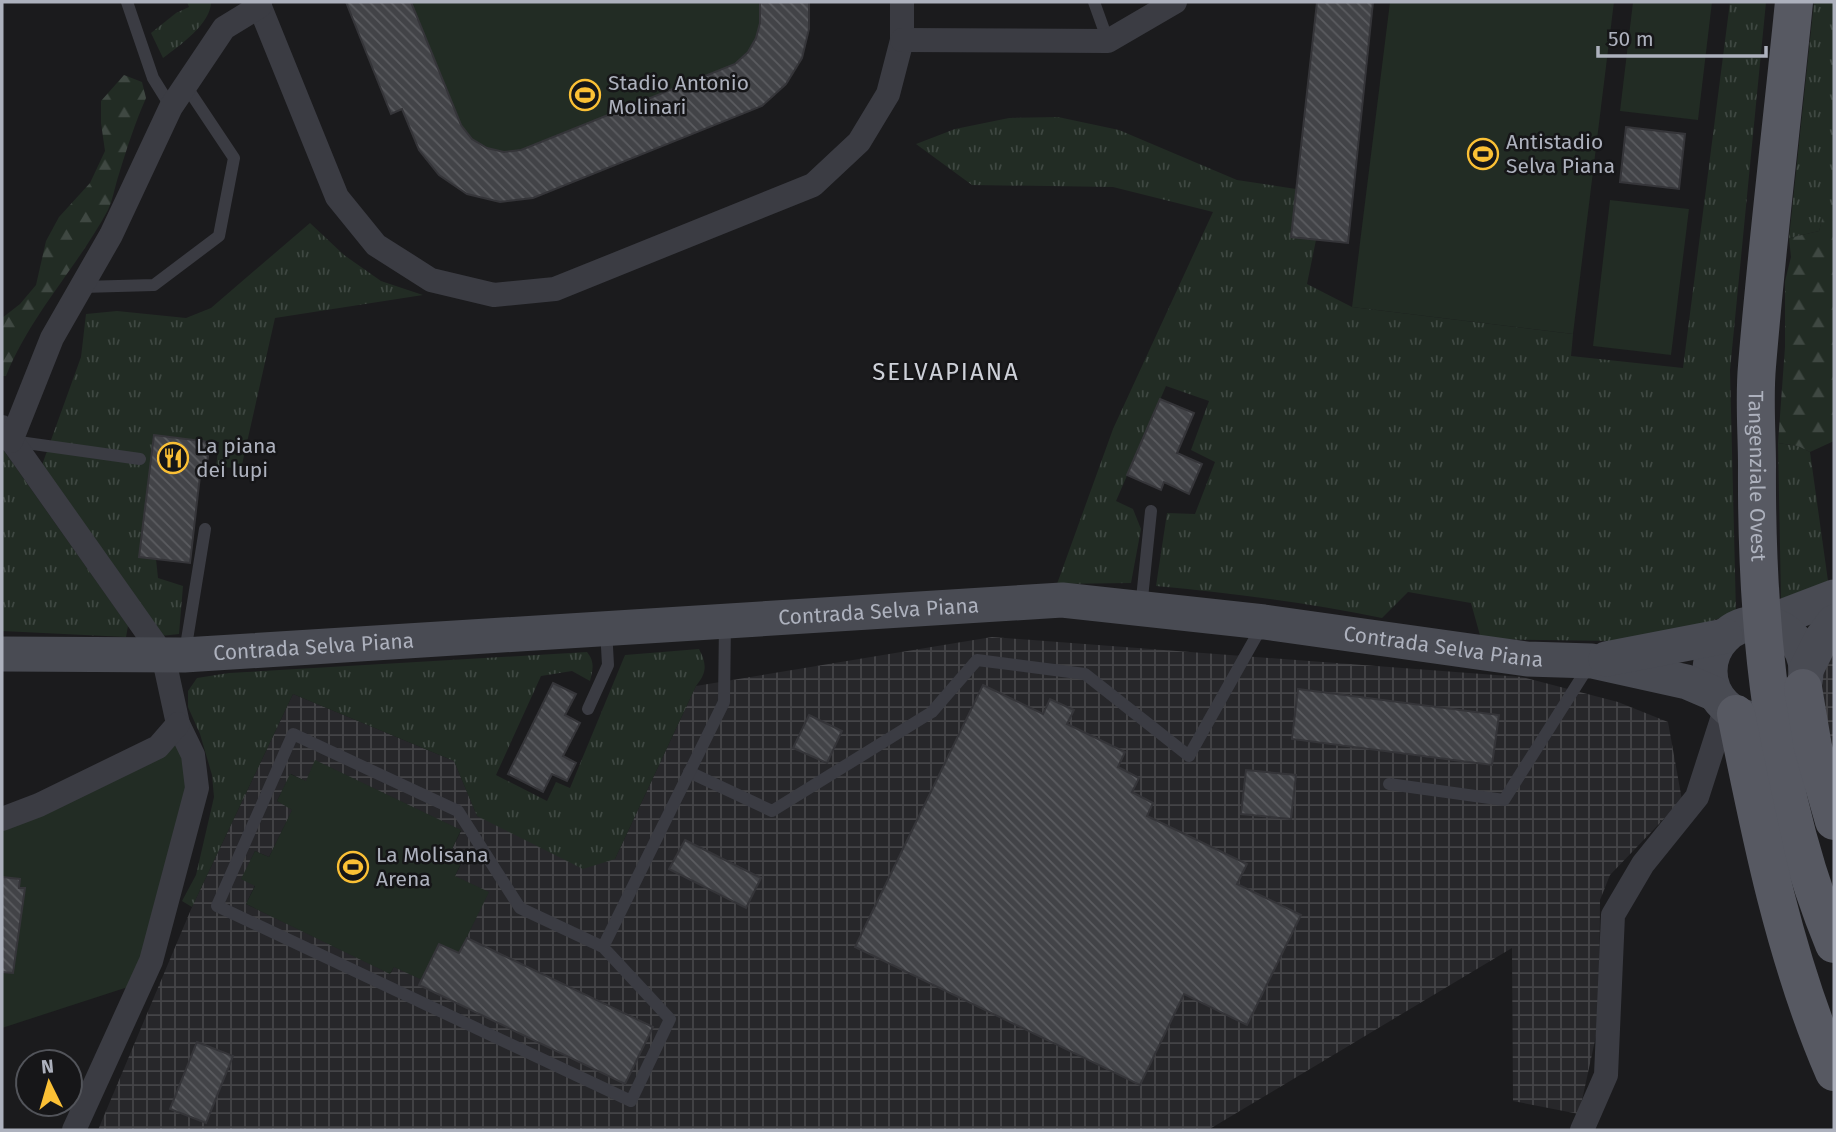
<svg xmlns="http://www.w3.org/2000/svg" width="1836" height="1132" viewBox="0 0 1836 1132" font-family="'Fira Sans',sans-serif">
  <style>
    .industrial { fill: url(#industrial-grid); fill-rule: evenodd }
    .grass { fill: url(#grass-tufts) }
    .forest { fill: url(#forest-firs) }
    .garden { fill: #222c24 }
    .building { fill: url(#building-back-hatch); stroke: #353539; stroke-width: 2 }
    .lines { fill: none; stroke-linecap: round; stroke-linejoin: round }
    .lane { stroke: #3b3c43; stroke-width: 12 }
    .street { stroke: #3b3c43; stroke-width: 24 }
    .secondary { stroke: #494b53; stroke-width: 35 }
    .primary { stroke: #575962; stroke-width: 38 }
    .labels { text-anchor: middle; stroke-width: 5; stroke-linejoin: round; paint-order: stroke }
    .poi-label { font-size: 21px; fill: #adb1bd; stroke: #161618; text-anchor: start }
    .street-label { font-size: 21px; fill: #adb1bd; stroke: #161618 }
    .quarter-label { font-size: 24px; letter-spacing: 2px; fill: #ced1d9; stroke: #161618 }
  </style>
  <defs>
    <pattern id="industrial-grid" width="8" height="8" patternUnits="userSpaceOnUse" patternTransform="scale(1.75)"><rect width="8" height="8" fill="#27272a"/><path d="M0 4h8M4 0v8" fill="none" stroke="#444447"/></pattern>
    <pattern id="grass-tufts" width="24" height="20" patternUnits="userSpaceOnUse" patternTransform="scale(1.75)"><rect width="24" height="20" fill="#222c24"/><path d="M3 7l-1-3M5 7V3M7 7l1-3M15 17l-1-3M17 17v-4M19 17l1-3" fill="none" stroke="#3f4842"/></pattern>
    <pattern id="forest-firs" width="22" height="20" patternUnits="userSpaceOnUse" patternTransform="scale(1.75)"><rect width="22" height="20" fill="#222c24"/><path d="M5 1l3.5 6h-7zM16 11l3.5 6h-7z" fill="#3f4842"/></pattern>
    <pattern id="building-back-hatch" width="6" height="6" patternUnits="userSpaceOnUse" patternTransform="scale(1.75)"><rect width="6" height="6" fill="#424347"/><path d="M-1 5l2 2M0 0l6 6M5-1l2 2" fill="none" stroke="#5b5c60"/></pattern>
  </defs>
  <rect width="100%" height="100%" fill="#1b1b1d"/>
  <g class="industrial">
    <path d="M992 637 1522 677 1618 702 1668 722 1682 800 1610 875 1600 900 1599 1022 1579 1114 1513 1101 1512 948 1208 1130H98L192 907 293 694 454 761 477 816 615 859 696 686ZM291 774 305 781 461 831 452 849 465 856 455 876 459 953 439 944 394 966 391 973 246 904 255 885 242 879 255 851 269 857 293 809 277 801Z"/>
    <path d="M1834 640V780L1822 735 1819 669Z"/>
  </g>
  <g class="grass">
    <path d="M187 2H211C211 24 179 46 163 58L151 33 176 13 189 7Z"/>
    <path d="M1730 2H1766L1730 370 1736 613 1686 629 1613 641 1481 639 1471 603 1408 592 1382 618C1307 603 1232 593 1156 586L1167 513 1195 514 1215 462 1191 450 1209 401 1166 386 1116 501 1133 509 1141 529 1131 583 1057 584 1113 429 1213 212 1113 187 972 185 916 144 955 129 1009 118 1058 117 1119 130 1237 180 1296 189 1291 237 1316 240 1307 284 1352 307 1573 334 1571 356 1683 368Z"/>
    <path d="M1814 2H1834V221L1823 217 1819 231 1789 238Z"/>
    <path d="M310 223 344 255 381 281 423 295 275 318 241 469 216 466 219 442 154 436 139 557 156 559 158 578 183 586 179 634 161 636 42 465 81 357 86 314 117 311 186 318 211 308Z"/>
    <path d="M1778 443 1798 446 1810 452 1828 581 1781 599Z"/>
    <path d="M2 448 128 626 126 637 2 631Z"/>
    <path d="M699 649C707 664 707 673 696 686L615 859 583 869 477 816 454 761 293 694 192 907 182 901 196 875 214 797 212 775 200 734 188 707V691L197 678 229 673 587 652C595 662 593 669 590 681L572 671 541 676 496 775 547 801 556 782 570 788 625 655Z"/>
  </g>
  <g class="forest">
    <path d="M124 75 142 82 146 98C135 123 127 148 119 174 115 186 113 199 108 210 76 269 31 314 6 376H2V318L20 304 36 285 46 241 59 217 90 183 105 151 101 123V101Z"/>
    <path d="M1823 216 1834 221V441L1810 452 1798 446 1778 443 1785 347V281L1791 257 1789 238 1819 231Z"/>
  </g>
  <g class="garden">
    <path d="M359 2H809C810 52 799 72 762 106L533 198 500 202 467 193 439 175 419 150Z"/>
    <path d="M1390 2H1614L1573 334 1352 307Z"/>
    <path d="M1633 2H1712L1698 120 1620 111Z"/>
    <path d="M1610 200 1689 209 1671 355 1593 346Z"/>
    <path d="M177 738 190 793 140 966 128 987 2 1028V829Z"/>
    <path d="M315 760 461 830 452 849 465 855 455 876 489 892 459 953 422 980 394 967 390 974 246 904 255 886 241 879 255 851 269 857 292 810 277 801 290 774 306 781Z"/>
  </g>
  <g class="building">
    <path d="M346 2H411L461 125 472 139 487 148 504 152 521 150 735 64 748 52 756 38 760 23V2H809V29L802 58 786 84 762 106 533 198 500 202 467 194 439 175 419 150 402 109 391 114Z"/>
    <path d="M1317 2H1373L1348 243 1291 237Z"/>
    <path d="M1626 127 1685 134 1679 189 1620 182Z"/>
    <path d="M1160 399 1194 413 1177 453 1202 464 1189 494 1164 482 1161 490 1127 475Z"/>
    <path d="M154 435 210 442 205 477 200 476 190 563 139 557Z"/>
    <path d="M553 683 576 694 565 715 580 723 563 756 576 763 567 781 552 774 543 792 508 774Z"/>
    <path d="M983 685 1043 714 1050 699 1074 710 1067 724 1125 752 1118 767 1139 778 1132 792 1153 803 1147 816 1247 864 1237 884 1301 915 1247 1025 1184 994 1140 1085 855 947Z"/>
    <path d="M1298 689 1499 715 1492 765 1292 739Z"/>
    <path d="M809 715 842 731 827 763 793 748Z"/>
    <path d="M1246 770 1296 775 1291 819 1241 814Z"/>
    <path d="M685 840 761 878 746 908 669 869Z"/>
    <path d="M2 877 20 879 19 888H25L13 973 2 972Z"/>
    <path d="M467 938 653 1027 625 1084 419 985 439 944 459 953Z"/>
    <path d="M197 1042 233 1056 206 1123 170 1109Z"/>
  </g>
  <g class="lines">
    <g class="lane">
      <path d="M127 2 153 78 171 107"/>
      <path d="M1094 2 1108 41"/>
      <path d="M82 287 154 285 219 236 234 158 186 86"/>
      <path d="M12 441 140 459"/>
      <path d="M1141 608 1151 511"/>
      <path d="M185 652 205 529"/>
      <path d="M588 709 608 665 606 629"/>
      <path d="M689 772 772 811 932 712 977 660 1085 674 1189 756 1262 626"/>
      <path d="M1389 784 1504 800 1590 664"/>
      <path d="M603 947 670 1019 631 1101 217 906 293 734 458 811 520 908 603 947 724 702 725 622"/>
    </g>
    <g class="street">
      <path d="M258 2 337 197 376 245 431 280 494 295 555 289 813 185 859 142 888 94 902 40V2"/>
      <path d="M902 40 1108 41 1175 2"/>
      <path d="M2 427 163 655 178 724 193 755 197 788 151 961 74 1130"/>
      <path d="M11 441 52 338 111 235 171 107 224 28 260 6"/>
      <path d="M2 819 39 805 158 747 178 724"/>
      <path d="M1582 1130 1606 1075 1613 915 1643 864 1697 797 1726 707"/>
    </g>
    <g class="secondary">
      <path d="M1765 623 1834 597"/>
      <circle cx="1758" cy="671" r="48"/>
      <path id="s1" d="M2 654 184 655 1062 600 1264 622 1527 659 1592 661 1687 682 1715 694"/>
      <path d="M1606 659 1725 636"/>
      <path d="M1806 670 1822 638 1834 622"/>
    </g>
    <g class="primary">
      <path id="s2" d="M1794 2C1782 123 1767 244 1757 366 1754 399 1757 433 1757 466 1756 627 1772 794 1834 944"/>
      <path d="M1803 688 1813 747 1834 821"/>
      <path d="M1736 714C1760 834 1785 959 1834 1072"/>
    </g>
  </g>
  <defs>
    <g id="stadium-ring" transform="scale(1.575)"><circle r="9.5" fill="#161618" stroke="#fbc035" stroke-width="1.5"/><path d="M0-5a6.5 5 0 1 0 0 10a6.5 5 0 1 0 0-10ZM-3.5-1.8h7v3.6h-7Z" fill="#fbc035"/></g>
    <g id="restaurant-ring" transform="scale(1.575)"><circle r="9.5" fill="#161618" stroke="#fbc035" stroke-width="1.5"/><path d="M-5-6h1v4h1v-4h1v4h1v-4h1v5L-1.5 .5V6h-2V.5L-5-1ZM5-6V6H3V1.5H1.5Q1.5-4 5-6Z" fill="#fbc035"/></g>
  </defs>
  <g fill-rule="evenodd">
    <use href="#stadium-ring" x="585" y="95"/>
    <use href="#stadium-ring" x="1483" y="154"/>
    <use href="#restaurant-ring" x="173" y="458"/>
    <use href="#stadium-ring" x="353" y="867"/>
  </g>
  <g class="labels">
    <g class="poi-label">
      <text x="608" y="90">Stadio Antonio<tspan x="608" dy="24">Molinari</tspan></text>
      <text x="1506" y="149">Antistadio<tspan x="1506" dy="24">Selva Piana</tspan></text>
      <text x="196" y="453">La piana<tspan x="196" dy="24">dei lupi</tspan></text>
      <text x="376" y="862">La Molisana<tspan x="376" dy="24">Arena</tspan></text>
    </g>
    <g class="street-label">
      <text dy="7" stroke="none"><textPath href="#s2" startOffset="476">Tangenziale Ovest</textPath></text>
      <text dy="7" stroke="none"><textPath href="#s1" startOffset="878">Contrada Selva Piana</textPath></text>
      <text dy="7" stroke="none"><textPath href="#s1" startOffset="1446">Contrada Selva Piana</textPath></text>
      <text dy="7" stroke="none"><textPath href="#s1" startOffset="312">Contrada Selva Piana</textPath></text>
    </g>
    <g class="quarter-label">
      <text x="946" y="380">SELVAPIANA</text>
    </g>
  </g>
  <rect width="1836" height="1132" fill="none" stroke="#adb1bd" stroke-width="7"/>
  <g transform="translate(49 1083) rotate(355)"><circle r="33" fill="#161618" stroke="#52545a" stroke-width="2"/>
  <path d="M0-5L12 26L0 18L-12 26Z" fill="#fbc035"/>
  <text y="-10" font-size="19" font-weight="bold" text-anchor="middle" fill="#adb1bd">N</text>
  </g>
  <path d="M1598 46v10h168v-10" fill="none" stroke="#adb1bd" stroke-width="3.5"/>
  <text x="1608" y="46" font-size="21" fill="#adb1bd" stroke="#161618" stroke-width="5" paint-order="stroke">50 m</text>
</svg>
